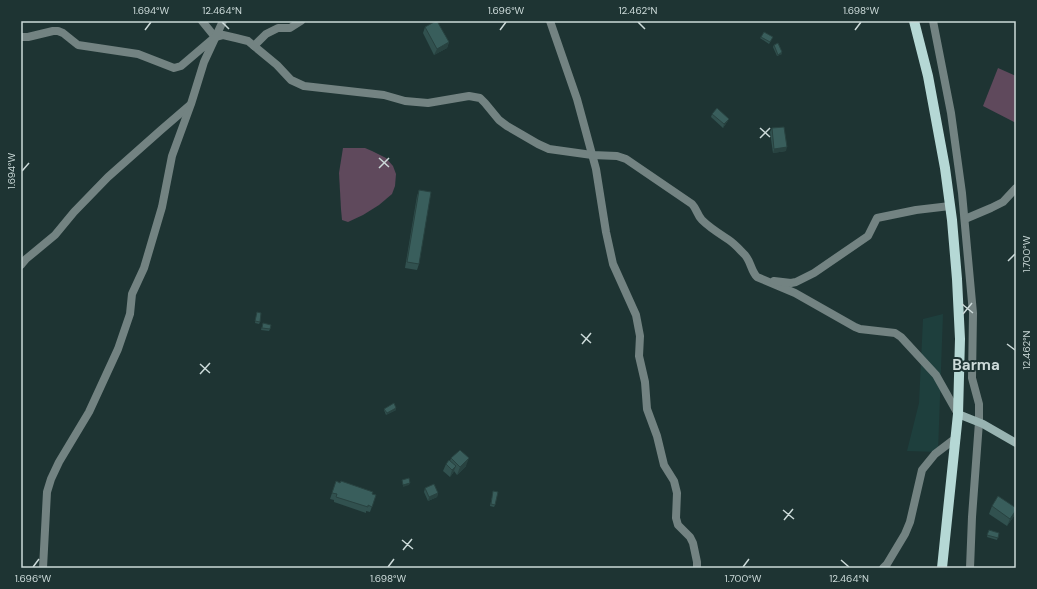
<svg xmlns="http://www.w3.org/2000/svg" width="1037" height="589" viewBox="0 0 1037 589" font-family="'DM Sans',sans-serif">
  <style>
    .built { fill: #1e3f3d }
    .green { fill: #5f495c }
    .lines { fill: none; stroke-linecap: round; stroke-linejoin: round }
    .street { stroke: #738382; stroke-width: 8 }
    .secondary { stroke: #98b3b1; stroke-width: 8 }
    .primary { stroke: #b5d8d5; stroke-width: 10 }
    .wall { fill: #31514f }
    .shaded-wall { fill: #284240 }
    .building { fill: #395e5c; stroke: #284240 }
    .ticks { fill: none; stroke: #ccdad9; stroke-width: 1.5 }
    .labels { text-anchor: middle; stroke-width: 4; stroke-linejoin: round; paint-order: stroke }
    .quarter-label { font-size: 15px; font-weight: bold; fill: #ccdad9; stroke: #1e3433 }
    .neatline { fill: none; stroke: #ccdad9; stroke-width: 1.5 }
    .ticks-label { font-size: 10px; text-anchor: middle; fill: #ccdad9 }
  </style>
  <rect width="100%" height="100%" fill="#1e3433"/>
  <path class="built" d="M943 314 938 452 907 451 919 403 923 319Z"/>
  <g class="green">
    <path d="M998 68 1016 76V123L983 106Z"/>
    <path d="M343 148H365L372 151 386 158 393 166 396 174 395 186 392 194 379 205 363 215 348 222 342 220 341 209 339 173Z"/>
  </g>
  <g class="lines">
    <g class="street">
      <path d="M202 21 215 37"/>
      <path d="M550 21 577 99 596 169 606 232 613 264 636 315 640 336 639 356 645 382 647 409 657 436 664 465 674 481 677 493 676 518 678 525 690 537 693 543 697 562V568"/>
      <path d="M933 21 951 113 962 193 973 313 972 378 979 404V422L972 517 970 568"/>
      <path d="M21 37H28L53 31H58L63 33 78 45 138 54 174 68 181 66 215 37 223 35 236 38 248 41 277 65 291 80 304 86 384 95 405 101 428 103 469 96 480 98 485 103 499 120 507 126 538 144 549 149 592 155 617 156 626 159 692 204C697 209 697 215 702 220 710 228 720 234 729 240 735 244 740 250 745 255 751 262 751 271 757 277L795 293 855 327 860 329 895 333 901 337 936 375 958 414"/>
      <path d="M254 46 266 34 278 28H290L301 21"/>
      <path d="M965 219 991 208 1003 202 1016 188"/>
      <path d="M21 265 26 259 55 235 74 212 108 177 161 130 190 105"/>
      <path d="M774 281 791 283 796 282 814 273 868 236 877 218 916 210 950 206"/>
      <path d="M43 568 47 492 51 479 59 462 89 412 118 349 130 314 132 294 144 268 162 207 172 156 191 104 204 62 223 21"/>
      <path d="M883 568 887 564 905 534 910 522 922 470 935 454 956 438"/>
    </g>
    <path class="secondary" d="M958 414 983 424 1016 443"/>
    <path class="primary" d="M914 21 928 76 945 168 952 220 957 279 960 339 958 414 942 568"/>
  </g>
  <g class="wall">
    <path d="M425 27 449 42 447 48 434 55 423 33Z"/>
    <path d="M761 37 772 39 769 44 760 38Z"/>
    <path d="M774 45 782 54 777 56 773 47Z"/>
    <path d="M712 114 729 119 723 128 711 117Z"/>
    <path d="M772 128 786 151 773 153 770 132Z"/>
    <path d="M419 190V264L417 270 405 268 417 196Z"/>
    <path d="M257 312 260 322 259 324 255 323Z"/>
    <path d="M263 323 270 329 269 331 261 330Z"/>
    <path d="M396 408V410L386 415 384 410V409Z"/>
    <path d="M451 458 466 466 457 475 454 471 453 473 450 477 443 471 446 464 450 461Z"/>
    <path d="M336 481 376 495 370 512 366 511V513L334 502V500L330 499Z"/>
    <path d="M425 488 438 493 437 497 428 501 424 492Z"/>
    <path d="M493 493 495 505 494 507 490 506Z"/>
    <path d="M992 506 1016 508V511L1014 516 1007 526 989 514Z"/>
    <path d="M989 530 999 533 997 540 987 537Z"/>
  </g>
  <g class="shaded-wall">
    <path d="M449 42 447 48 434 55 437 49Z"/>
    <path d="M782 52V54L777 56 778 55Z"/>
    <path d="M729 119 723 128 724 124Z"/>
    <path d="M787 147 786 151 773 153 774 149Z"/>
    <path d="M396 408V410L386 415 387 413Z"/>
    <path d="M469 458 466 466 457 475 460 467Z"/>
    <path d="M456 466 453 473 450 477 452 470Z"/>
    <path d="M410 483 409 485 403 487V485Z"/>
    <path d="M438 493 437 497 428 501 429 497Z"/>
    <path d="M1016 510 1014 516 1007 526 1010 519Z"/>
  </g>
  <g class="building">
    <path d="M436 21H437L449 42 437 49 425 27Z"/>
    <path d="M764 32 773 37 770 42 761 37Z"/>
    <path d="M778 43 782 52 778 55 774 45Z"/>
    <path d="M717 108 729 119 724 124 712 114Z"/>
    <path d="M784 127 787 147 774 149 772 128Z"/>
    <path d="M419 190 431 192 419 264 407 262Z"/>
    <path d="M257 312 261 313 260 322 255 321Z"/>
    <path d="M263 323 271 325 270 329 262 328Z"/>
    <path d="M394 403 396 408 387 413 384 409Z"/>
    <path d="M460 450 469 458 460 467 451 458Z"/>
    <path d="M449 460 456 466 452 470 446 464Z"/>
    <path d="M409 478 410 483 403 485 402 480Z"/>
    <path d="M336 481 340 483 341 481 373 492 372 494 376 495 372 507 368 505V507L336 497 337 494 332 493Z"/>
    <path d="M434 484 438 493 429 497 425 488Z"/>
    <path d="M493 491 498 492 495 505 491 504Z"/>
    <path d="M998 496 1016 508V510L1010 519 992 506Z"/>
    <path d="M989 530 999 533 998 538 987 535Z"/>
  </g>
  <path class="ticks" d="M222 22 229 29M638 22 645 29M145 30 151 22M500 30 506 22M855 30 861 22M760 128 770 137M760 138 770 128M379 158 389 167M379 168 389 158M22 171 29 163M1008 261 1015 254M962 304 973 313M963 314 972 303M581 334 591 343M582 344 591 333M1007 344 1015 350M200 364 210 373M200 374 210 363M783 510 794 519M784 520 793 509M402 540 413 549M403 550 412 539M841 560 849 567M33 567 39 559M388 567 394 559M743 567 749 559"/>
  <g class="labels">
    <g class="quarter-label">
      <text x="976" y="370">Barma</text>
    </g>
  </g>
  <rect width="1037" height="589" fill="none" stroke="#1e3433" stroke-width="44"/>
  <rect x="22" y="22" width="993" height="545" class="neatline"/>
  <g class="ticks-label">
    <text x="151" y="14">1.694°W</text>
    <text x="222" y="14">12.464°N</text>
    <text x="506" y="14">1.696°W</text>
    <text x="638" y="14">12.462°N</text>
    <text x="861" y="14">1.698°W</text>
    <text transform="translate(11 171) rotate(-90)" y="4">1.694°W</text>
    <text transform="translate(1026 254) rotate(-90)" y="4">1.700°W</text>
    <text transform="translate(1026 350) rotate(-90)" y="4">12.462°N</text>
    <text x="33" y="582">1.696°W</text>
    <text x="388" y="582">1.698°W</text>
    <text x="743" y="582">1.700°W</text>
    <text x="849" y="582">12.464°N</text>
  </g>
</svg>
